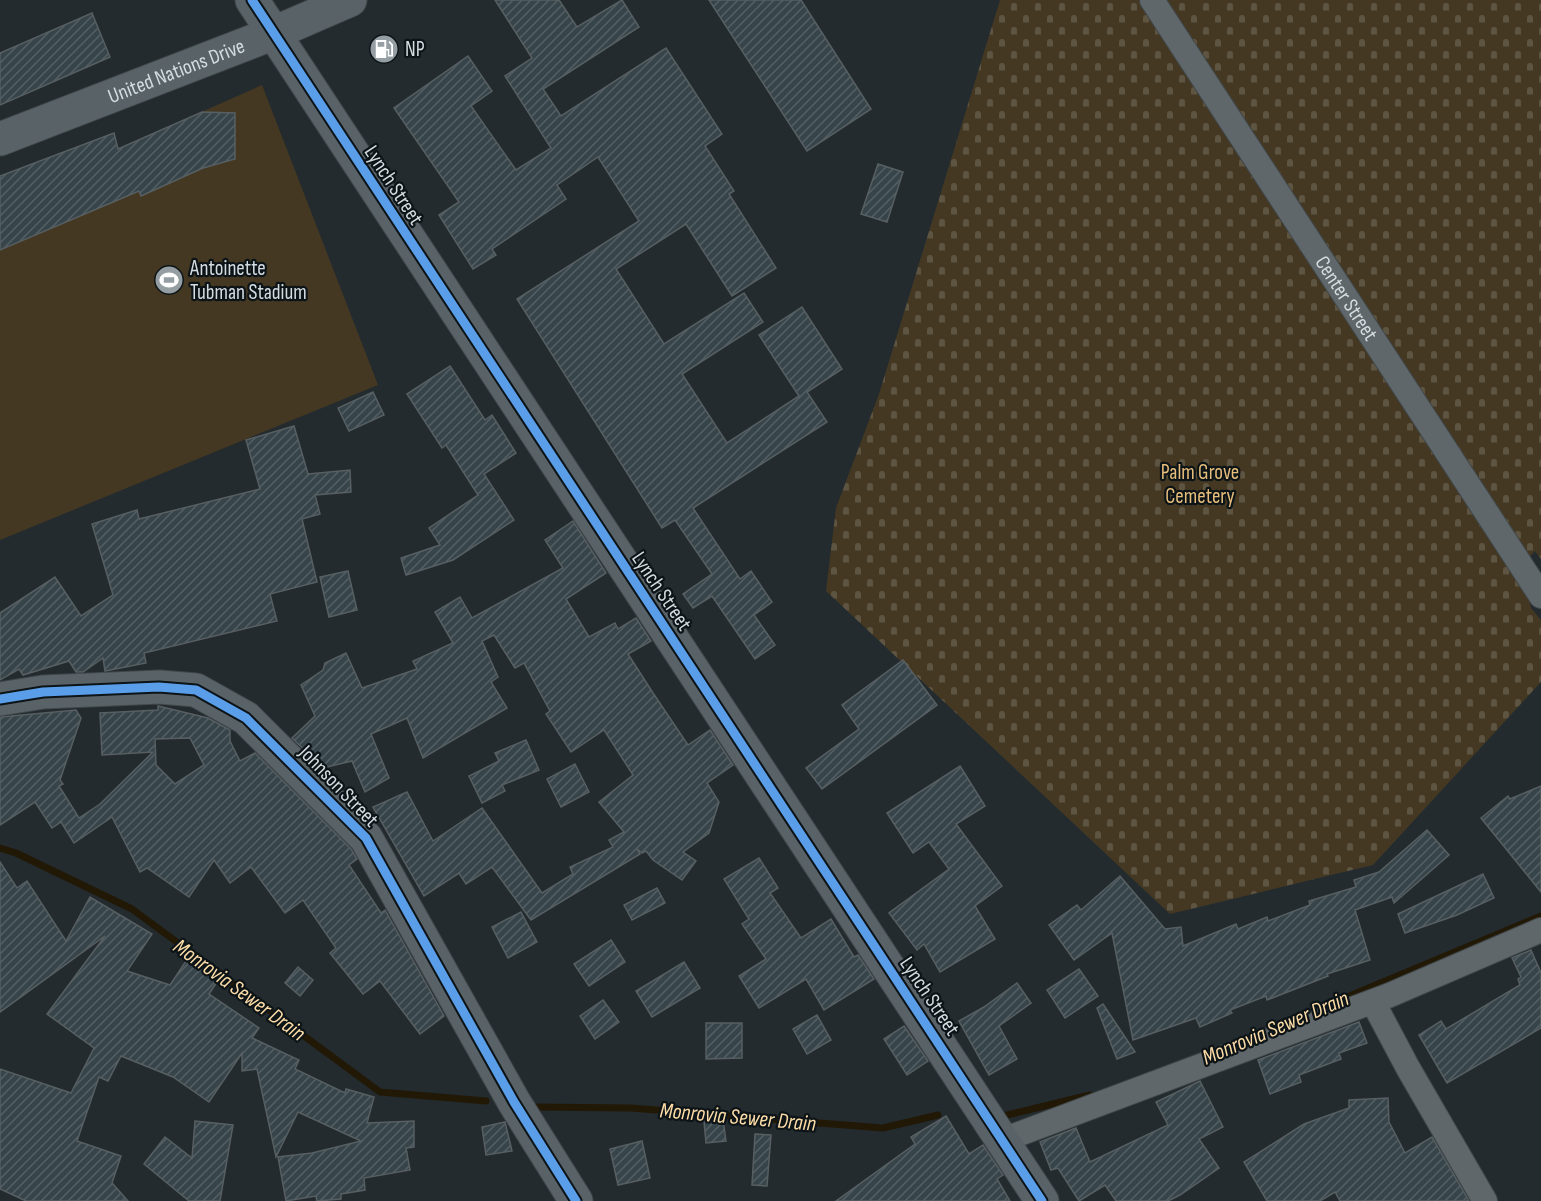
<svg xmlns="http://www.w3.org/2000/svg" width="1541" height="1201" viewBox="0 0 1541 1201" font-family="'Sofia Sans Condensed',sans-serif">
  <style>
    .cemetery { fill: url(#cemetery-stones) }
    .pitch { fill: #443822 }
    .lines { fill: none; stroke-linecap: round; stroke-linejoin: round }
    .stream { stroke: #221806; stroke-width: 7 }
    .building { fill: url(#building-hatch); stroke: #575f62; stroke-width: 1.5; fill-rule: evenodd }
    .street-casing { stroke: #40484b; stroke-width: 26 }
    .secondary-casing { stroke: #40484b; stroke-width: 35 }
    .street { stroke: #60676a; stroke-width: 24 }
    .secondary { stroke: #596267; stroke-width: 33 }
    .cycleway-casing { stroke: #0d1417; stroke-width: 13 }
    .cycleway { stroke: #5a9eea; stroke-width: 9 }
    .labels { text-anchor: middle; stroke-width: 4.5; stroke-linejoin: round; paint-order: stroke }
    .poi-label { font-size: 21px; fill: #d3dce1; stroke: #0d1417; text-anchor: start }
    .street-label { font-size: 21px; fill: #d3dce1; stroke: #0d1417 }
    .park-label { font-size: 21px; fill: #e7be7b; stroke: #0d1417 }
    .water-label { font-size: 22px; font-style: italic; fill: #fbdba6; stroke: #0d1417 }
  </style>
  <defs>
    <pattern id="cemetery-stones" width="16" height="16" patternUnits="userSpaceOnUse" patternTransform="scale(1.5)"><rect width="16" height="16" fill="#443822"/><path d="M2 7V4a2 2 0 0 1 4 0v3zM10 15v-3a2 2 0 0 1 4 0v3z" fill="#5e5442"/></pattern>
    <pattern id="building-hatch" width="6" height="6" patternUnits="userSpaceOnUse" patternTransform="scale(1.5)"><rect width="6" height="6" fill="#37454a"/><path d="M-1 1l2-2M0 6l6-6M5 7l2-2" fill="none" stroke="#535f64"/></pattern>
  </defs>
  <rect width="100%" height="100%" fill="#232b2f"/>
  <path class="cemetery" d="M1000 0H1541V559L1535 551 1522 565 1531 608 1541 620V682L1373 865 1170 914 826 591 836 508 879 394Z"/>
  <path class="pitch" d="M262 85 378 385 0 540V176L114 133 118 149Z"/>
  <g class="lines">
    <g class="stream">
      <path d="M0 848 16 853 132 909 380 1092 486 1101"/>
      <path d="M1316 1010 1541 916"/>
      <path d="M536 1107 631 1108 883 1128 938 1115"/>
      <path d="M1003 1116 1090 1095"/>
    </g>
  </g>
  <g class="building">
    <path d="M495 0H559L577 27 622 0 639 27 543 89 561 116 666 48 722 134 705 146 734 191 729 194 776 268 732 296 686 224 616 269 664 344 744 293 763 322 682 374 727 443 799 396 759 335 802 307 842 369 807 392 827 422 693 508 740 579 751 571 772 602 754 615 775 645 755 659 712 596 693 608 683 594 712 574 675 520 662 528 517 299 639 221 598 157 557 185 566 199 492 249 496 255 473 269 439 215 459 202 394 108 468 56 492 91 471 106 516 170 551 148 505 76 532 58Z"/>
    <path d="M709 0H801L871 109 807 151Z"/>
    <path d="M92 13 110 57 0 105V53Z"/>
    <path d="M202 112 235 113V159L203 168 141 196 139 191 0 250V176L114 133 118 149Z"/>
    <path d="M878 164 903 172 887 222 861 214Z"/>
    <path d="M450 366 485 420 492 415 516 453 484 474 514 520 453 560 406 575 401 558 440 545 429 528 478 495 446 445 442 448 407 394Z"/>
    <path d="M373 392 384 415 349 431 338 408Z"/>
    <path d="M294 426 308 474 350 470 351 492 315 495 320 514 302 519 317 582 270 594 277 621 144 653 146 663 105 671 103 658 83 672H76L69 661 23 675 19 669 0 680V613L55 577 81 616 113 595 92 524 137 510 139 519 260 489 246 440Z"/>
    <path d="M573 521 606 573 566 599 589 637 615 623 618 629 636 618 651 641 628 654 653 693 688 745 710 730 733 765 707 783 719 802 709 833 683 852 696 861 682 880 653 860 646 851 642 853 637 849 640 854 531 920 492 867 466 884 459 873 424 896 373 807 407 792 433 841 482 808 542 893 573 874 570 867 613 847 609 840 624 832 599 802 633 775 604 730 571 752 546 714 550 711 524 663 515 668 494 635 482 641 498 677 491 682 507 708 423 758 407 718 371 734 389 778 365 792 352 761 323 768 292 738 315 716 301 685 323 670 325 663 346 653 362 688 417 669 413 661 453 643 435 612 460 597 472 618 563 568 545 540Z"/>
    <path d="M348 571 357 610 329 617 320 577Z"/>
    <path d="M903 660 937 705 822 789 806 768 859 729 842 705Z"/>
    <path d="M158 706 208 718 230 730V741L240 761 255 753 351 849 357 859 349 865 381 913 385 910 444 1016 420 1034 380 981 363 994 330 953 336 948 303 900 285 913 251 867 230 883 214 860 189 897 147 868 140 872 112 817 74 843 61 822 52 828 35 802 0 825V717L76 710 81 718 60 780 63 784 59 786 79 818 100 804 153 752 102 755 100 713 158 710ZM190 738 204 765 175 784 156 765 155 739Z"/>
    <path d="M526 740 539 770 502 785 505 791 482 803 469 776 499 761 495 753Z"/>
    <path d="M575 764 589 792 561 807 547 779Z"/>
    <path d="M960 766 985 806 956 824 1002 886 975 906 995 939 940 972 924 944 917 950 889 913 949 869 929 842 913 853 887 813Z"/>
    <path d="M1541 786V892L1481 818 1508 796 1510 799Z"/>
    <path d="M1427 830 1449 855 1394 903 1392 897 1355 910 1370 960 1327 974 1328 976 1267 1000 1266 996 1230 1010 1232 1013 1200 1027 1196 1018 1133 1040 1112 933 1074 960 1049 925 1077 905 1081 910 1120 876 1165 929 1181 927 1183 946 1236 924 1238 929 1267 917 1268 921 1310 905 1309 901 1356 887 1354 880 1379 872Z"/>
    <path d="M759 858 778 888 770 893 801 938 831 919 854 957 858 955 874 979 824 1010 806 979 759 1008 739 976 766 959 742 924 749 919 724 879Z"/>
    <path d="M0 862 17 888 27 881 66 941 90 897 152 934 127 971 170 985 188 958 219 979 209 994 259 1028 252 1038 299 1060 295 1069 345 1093 346 1089 374 1097 367 1123 414 1121V1147L406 1148 410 1170 364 1178 365 1190 341 1194V1199L317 1201 316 1196 286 1201 278 1157 312 1153 361 1141 298 1112 276 1157 257 1069 242 1071V1053L209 1102 173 1077 121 1056 108 1081 99 1077 77 1141 121 1156 112 1183 128 1201H26L0 1189V1069L71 1093 94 1048 47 1014 105 936 0 1012Z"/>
    <path d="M1483 874 1494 898 1457 915 1405 933 1398 914Z"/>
    <path d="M657 888 665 903 632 920 624 905Z"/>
    <path d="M521 912 537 942 508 958 492 927Z"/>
    <path d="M611 940 625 962 589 986 574 964Z"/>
    <path d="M1531 950 1541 973V1028L1447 1083 1419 1035 1441 1021 1446 1029 1520 985 1518 979 1521 977 1512 958Z"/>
    <path d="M684 962 700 988 652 1017 636 991Z"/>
    <path d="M298 967 313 980 300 996 285 983Z"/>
    <path d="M1079 969 1098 996 1065 1018 1047 990Z"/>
    <path d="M1017 983 1031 1003 999 1026 1017 1059 989 1075 959 1021 984 1007Z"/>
    <path d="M603 1000 619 1022 595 1039 580 1016Z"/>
    <path d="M1103 1004 1135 1052 1117 1059 1097 1008Z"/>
    <path d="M817 1015 831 1040 807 1054 793 1029Z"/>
    <path d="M1359 1022 1367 1043 1339 1053 1341 1059 1299 1075 1301 1082 1270 1094 1258 1060Z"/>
    <path d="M706 1023H742V1058L706 1059Z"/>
    <path d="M904 1026 928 1061 907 1075 884 1039Z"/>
    <path d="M1200 1081 1223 1127 1199 1139 1219 1168 1180 1195 1168 1201H1116L1105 1185 1079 1201 1058 1168 1051 1170 1040 1142 1076 1128 1090 1162 1168 1125 1156 1102Z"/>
    <path d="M1388 1098 1389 1122 1405 1153 1432 1137 1469 1201H1340L1335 1192 1320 1201H1267L1244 1162 1304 1124 1349 1108V1100Z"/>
    <path d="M946 1116 969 1154 983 1145 1003 1175 997 1179 1010 1201H836L915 1144 911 1137Z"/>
    <path d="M723 1119 726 1141 706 1143 704 1121Z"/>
    <path d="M195 1121 233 1125 220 1201H189L144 1164 165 1137 192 1158Z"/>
    <path d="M505 1122 512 1151 486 1155 482 1127Z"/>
    <path d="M755 1134 771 1135 767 1186 752 1185Z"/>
    <path d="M642 1141 650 1178 618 1185 610 1149Z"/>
  </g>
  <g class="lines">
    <g class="street-casing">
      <g id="street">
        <path id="s1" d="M1152 0 1541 596"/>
        <path d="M1373 1002 1408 1068 1485 1201"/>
        <path d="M1003 1140 1390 995 1541 930"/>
      </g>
    </g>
    <g class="secondary-casing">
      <g id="secondary">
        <path d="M252 0 1042 1201"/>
        <path id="s2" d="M0 139 274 33 350 0"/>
        <path d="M0 699 43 692 159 687 196 690 246 718 366 838 514 1102 576 1201"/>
      </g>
    </g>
    <use href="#street" class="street"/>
    <use href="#secondary" class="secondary"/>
    <g class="cycleway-casing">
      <g id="cycleway">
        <path d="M252 0 1042 1201"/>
        <path d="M0 699 43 692 159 687 196 690 246 718 366 838 514 1102 576 1201"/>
      </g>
    </g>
    <use href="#cycleway" class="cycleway"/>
  </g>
  <defs>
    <g id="fuel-disc" transform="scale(1.5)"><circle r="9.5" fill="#959ea3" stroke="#0d1417"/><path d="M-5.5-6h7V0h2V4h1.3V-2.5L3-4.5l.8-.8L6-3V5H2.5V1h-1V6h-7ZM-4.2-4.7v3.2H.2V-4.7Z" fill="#fff"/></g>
    <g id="stadium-disc" transform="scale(1.5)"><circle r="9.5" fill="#959ea3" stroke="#0d1417"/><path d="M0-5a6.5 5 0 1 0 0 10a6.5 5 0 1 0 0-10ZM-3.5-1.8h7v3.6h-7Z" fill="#fff"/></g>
  </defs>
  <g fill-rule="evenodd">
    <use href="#fuel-disc" x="384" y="49"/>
    <use href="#stadium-disc" x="169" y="280"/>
  </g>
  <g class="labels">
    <g class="poi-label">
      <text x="405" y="56">NP</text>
      <text x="190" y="275">Antoinette<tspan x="190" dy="24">Tubman Stadium</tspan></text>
    </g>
    <g class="street-label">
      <text dy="7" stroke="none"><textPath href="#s2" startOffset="189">United Nations Drive</textPath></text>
      <text transform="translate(394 185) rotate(57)" y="7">Lynch Street</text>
      <text dy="7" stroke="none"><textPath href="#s1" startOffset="356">Center Street</textPath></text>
      <text transform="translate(662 591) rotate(56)" y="7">Lynch Street</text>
      <text transform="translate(339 786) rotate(46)" y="7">Johnson Street</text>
      <text transform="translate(930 996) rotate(56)" y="7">Lynch Street</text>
    </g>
    <g class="park-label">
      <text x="1200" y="479">Palm Grove<tspan x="1200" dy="24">Cemetery</tspan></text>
    </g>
    <g class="water-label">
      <text transform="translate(240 989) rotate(36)" y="8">Monrovia Sewer Drain</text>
      <text transform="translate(1275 1027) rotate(-23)" y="8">Monrovia Sewer Drain</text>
      <text transform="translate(738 1116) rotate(5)" y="8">Monrovia Sewer Drain</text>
    </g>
  </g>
</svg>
